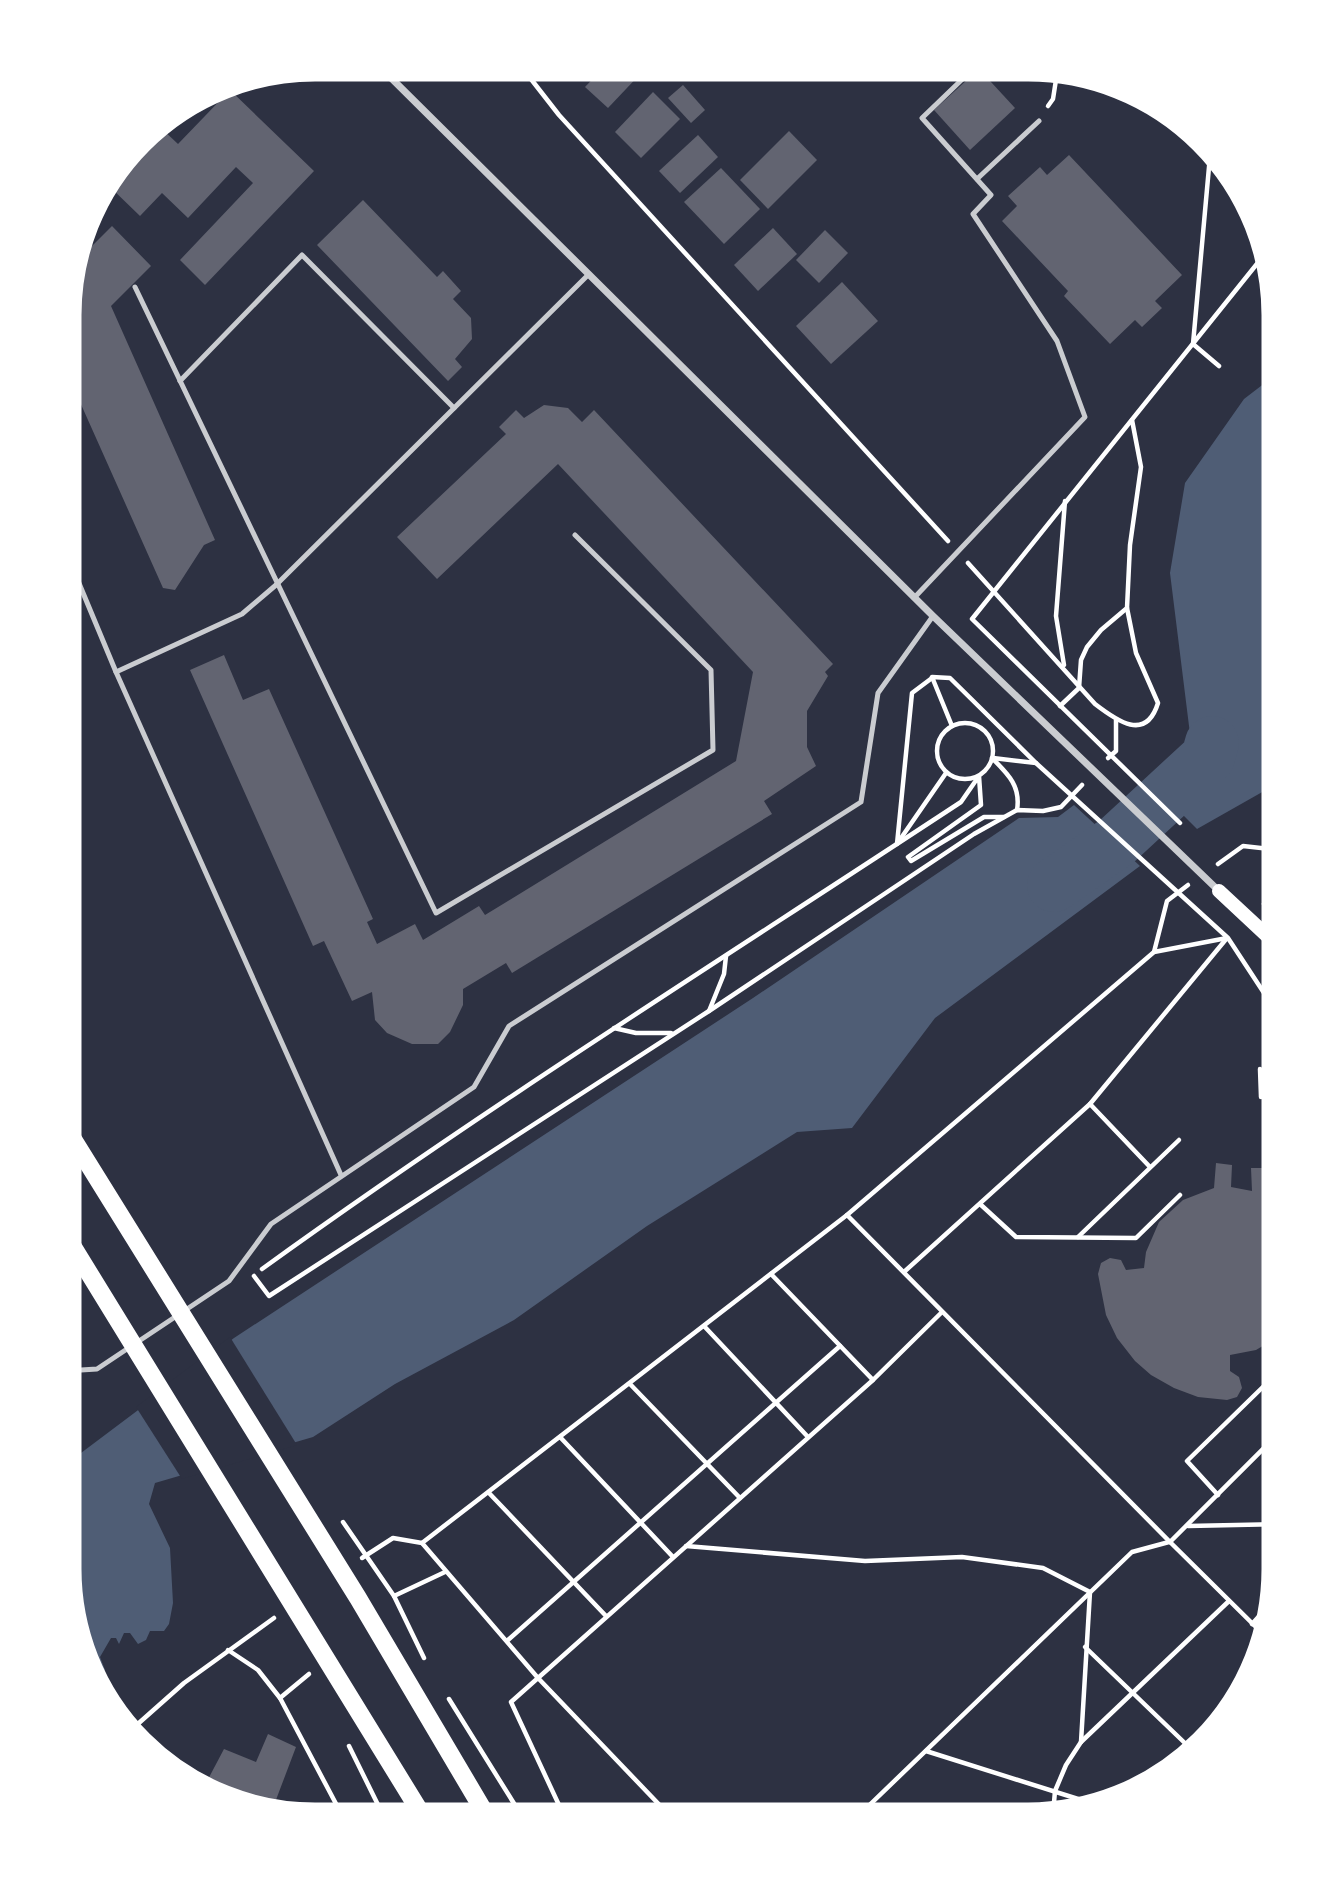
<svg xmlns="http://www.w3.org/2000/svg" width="1343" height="1884" viewBox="0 0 1343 1884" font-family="'DM Sans',sans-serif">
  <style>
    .water { fill: #4f5d75 }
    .pier { fill: #2d3142 }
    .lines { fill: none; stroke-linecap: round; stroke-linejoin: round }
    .river { stroke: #4f5d75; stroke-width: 54 }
    .building { fill: #626471 }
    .path { stroke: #fff; stroke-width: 4.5 }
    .service { stroke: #caccd0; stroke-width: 5 }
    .minor { stroke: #caccd0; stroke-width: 7 }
    .secondary { stroke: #fff; stroke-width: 14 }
    .primary { stroke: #fff; stroke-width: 18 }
    .rim { fill: none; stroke: #fff; stroke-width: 9 }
  </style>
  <rect width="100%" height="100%" fill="#2d3142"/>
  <g class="water">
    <path d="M1278 373V783L1197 829 1154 786 1180 758 1190 734 1170 573 1185 483 1244 399Z"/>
    <path d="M1074 805 1140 866 935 1018 852 1128 797 1132 647 1226 514 1320 395 1384 313 1437 155 1483 149 1504 170 1548 173 1603 169 1624 164 1631H150L146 1640 138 1644 130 1633H124L119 1644 116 1638H111L100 1657 105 1670 101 1674 88 1671 65 1570V1465L234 1338 753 998 1019 818 1058 817Z"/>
  </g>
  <path class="pier" d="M230 1337 297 1445 182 1479 136 1407Z"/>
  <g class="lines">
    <path class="river" d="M1054 885 1116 842 1208 757 1212 743"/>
  </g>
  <g class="building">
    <path d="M605 66H640L644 70 608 108 585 87Z"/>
    <path d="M979 69 1015 108 970 150 934 110Z"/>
    <path d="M683 85 705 110 691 123 668 98Z"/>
    <path d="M230 90 314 171 205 285 180 260 253 183 236 167 188 218 162 193 140 216 107 184 161 128 178 144Z"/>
    <path d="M653 92 680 119 641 158 615 132Z"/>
    <path d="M789 131 817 160 768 209 740 180Z"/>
    <path d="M698 135 718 157 680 193 659 171Z"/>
    <path d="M1069 155 1182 275 1155 301 1162 308 1142 327 1135 320 1110 344 1064 296 1068 291 1002 221 1017 206 1008 196 1040 167 1047 175Z"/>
    <path d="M721 168 760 209 724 244 684 202Z"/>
    <path d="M363 200 437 277 443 271 461 291 453 299 471 318 472 339 455 359 462 367 448 381 317 245Z"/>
    <path d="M112 226 151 266 111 306 215 540 204 545 175 590 163 588 67 373V282L72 266Z"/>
    <path d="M773 228 797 254 758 291 734 265Z"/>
    <path d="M825 230 848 253 819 283 796 260Z"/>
    <path d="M842 282 878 321 831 364 796 326Z"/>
    <path d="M544 405 568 408 582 422 594 410 833 664 825 672 828 676 807 711V747L816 766 764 801 772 814 512 973 506 963 463 989V1005L450 1032 438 1044H412L387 1033 375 1020 372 992 352 1001 324 941 313 946 190 670 224 655 243 700 269 689 373 919 367 922 377 944 415 924 423 940 479 906 485 915 736 761 753 672 558 464 437 579 397 537 506 434 499 427 516 410 524 418Z"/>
    <path d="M1216 1163 1232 1165 1231 1187 1252 1191 1251 1168H1276L1278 1180V1337L1256 1350 1230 1355V1371L1239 1377 1242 1388 1237 1397 1227 1400 1198 1397 1174 1388 1151 1375 1135 1361 1117 1338 1106 1315 1098 1274 1101 1263 1110 1258 1121 1260 1126 1270 1144 1268 1146 1252 1159 1222 1183 1200 1214 1188Z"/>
    <path d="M268 1734 296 1747 271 1813 205 1785 224 1749 256 1762Z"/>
  </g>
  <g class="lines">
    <g class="path">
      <path d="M520 65 559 115 948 541"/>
      <path d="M1152 104 1219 163"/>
      <path d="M1048 106 1053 99 1058 67"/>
      <path d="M1210 156 1193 344 1219 366"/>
      <path d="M968 563 1095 704C1117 721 1146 742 1158 703L1136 653 1127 608"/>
      <path d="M1064 665 1056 616 1065 501"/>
      <path d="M1060 706 1079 688 1081 660 1087 647 1101 630 1127 608 1130 545 1141 467 1132 420"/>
      <circle cx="965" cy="751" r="28"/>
      <path d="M952 726 932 677 950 678 1036 763 1228 938 1266 996 1278 1008"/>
      <path d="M992 758C1008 774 1021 786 1017 810"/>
      <path d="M993 758 1036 763"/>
      <path d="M1108 758 1116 751V720"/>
      <path d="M1180 823 972 619 1264 255"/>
      <path d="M899 841 946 773"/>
      <path d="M897 844 912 693 932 678"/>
      <path d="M1218 864 1243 846 1278 850"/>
      <path d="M1264 904 1278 894"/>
      <path d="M1265 904 1278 901"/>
      <path d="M1154 952 1167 901 1188 885"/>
      <path d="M709 1011 724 974 726 956"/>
      <path d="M614 1028 636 1033H671"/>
      <path d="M1260 1069 1261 1097"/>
      <path d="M66 1092 74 1106"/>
      <path d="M1090 1104 1150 1167"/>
      <path d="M980 1204 1016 1237 1136 1238 1180 1195"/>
      <path d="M847 1215 1154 952 1227 938"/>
      <path d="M1078 1237 1179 1140"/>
      <path d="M262 1269C489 1105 727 956 961 802L979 776 981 805 908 857 911 861 984 817H1004"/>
      <path d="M904 1272 1090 1104 1227 938"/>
      <path d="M771 1274 873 1380"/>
      <path d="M254 1276 269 1296 709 1011 974 834 1017 810 1043 811 1061 807 1082 785"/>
      <path d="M704 1326 808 1437"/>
      <path d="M1268 1382 1267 1355 1278 1345"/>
      <path d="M630 1384 740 1498"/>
      <path d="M560 1437 673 1557"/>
      <path d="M489 1493 606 1616"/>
      <path d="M1218 1495 1187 1461 1268 1382 1278 1381"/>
      <path d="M343 1522 394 1596 424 1658"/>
      <path d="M1188 1526 1278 1524"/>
      <path d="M686 1546 865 1561 962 1557 1043 1568 1090 1592 1081 1742 1066 1765 1055 1791 1053 1814"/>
      <path d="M362 1558 393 1538 422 1543"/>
      <path d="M394 1596 445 1572"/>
      <path d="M1252 1624 1272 1602"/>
      <path d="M1262 1633 1170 1542 1278 1434"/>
      <path d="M508 1640 840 1346"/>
      <path d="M1085 1647 1190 1748"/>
      <path d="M228 1650 258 1670 280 1698 343 1817"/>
      <path d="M280 1698 309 1674"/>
      <path d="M449 1699 523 1818"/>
      <path d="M131 1730 184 1683 274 1618"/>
      <path d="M1081 1742 1229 1601"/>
      <path d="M349 1746 384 1817"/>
      <path d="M926 1751 1094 1804"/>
      <path d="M1152 1782 1239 1700"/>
      <path d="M565 1818 511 1702 873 1380 942 1312"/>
      <path d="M672 1818 538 1678 422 1543 847 1215 1170 1542"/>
      <path d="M855 1819 1132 1552 1169 1542"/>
    </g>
    <g class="service">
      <path d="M977 179 1039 121"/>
      <path d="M135 287 436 913 713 750 711 670 575 535"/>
      <path d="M180 381 302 255 454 408"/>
      <path d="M66 552 116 672 341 1175"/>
      <path d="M914 598 1085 417 1057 341 973 214 991 195 922 118 975 67"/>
      <path d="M116 672 242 614 276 585 588 275"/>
      <path d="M65 1371 97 1369 229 1281 271 1224 474 1087 509 1026 861 802 878 693 933 616"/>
    </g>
    <path class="minor" d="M378 65 933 616 1219 891"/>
    <path class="secondary" d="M1219 891 1278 946"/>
    <g class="primary">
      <path d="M66 1128 358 1598 488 1818"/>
      <path d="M65 1234 424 1818"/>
    </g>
  </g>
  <path d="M0 0H1343V1884H0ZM315 77H1028A238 238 0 0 1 1266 315V1569A238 238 0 0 1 1028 1807H315A238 238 0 0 1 77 1569V315A238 238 0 0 1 315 77Z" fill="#fff" fill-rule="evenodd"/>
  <path class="rim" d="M315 77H1028A238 238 0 0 1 1266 315V1569A238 238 0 0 1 1028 1807H315A238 238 0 0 1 77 1569V315A238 238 0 0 1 315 77Z"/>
</svg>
